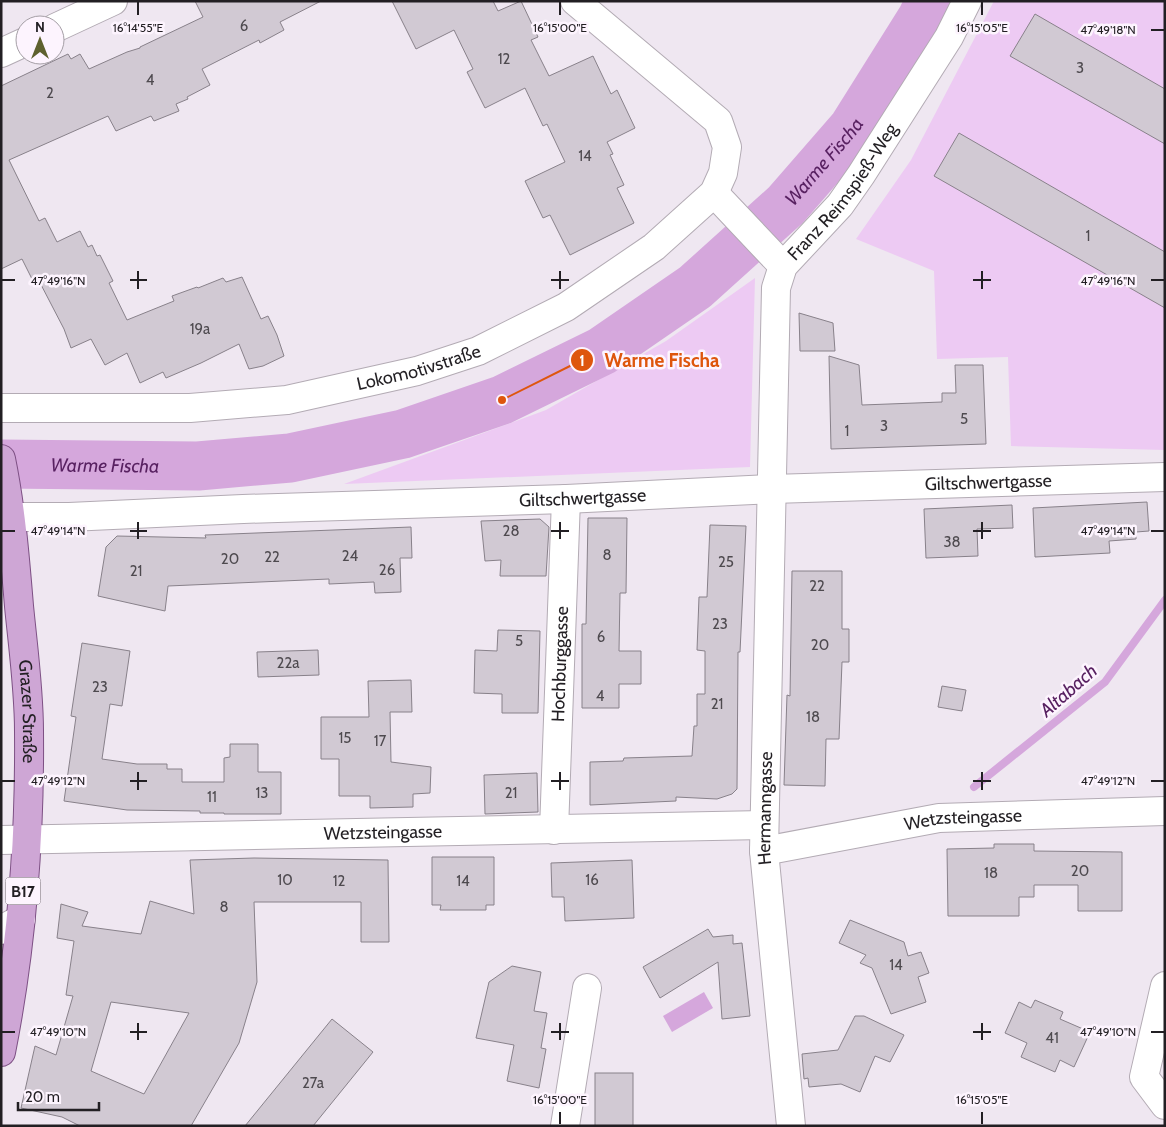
<svg xmlns="http://www.w3.org/2000/svg" width="1166" height="1127" viewBox="0 0 1166 1127" font-family="Cabin,sans-serif">
  <style>
    .green { fill: #edcaf3 }
    .water { fill: #d5a7dc }
    .lines { fill: none; stroke-linecap: round; stroke-linejoin: round }
    .stream { stroke: #d5a7dc; stroke-width: 8 }
    .river { stroke: #d5a7dc; stroke-width: 49 }
    .building { fill: #d1c9d3; stroke: #88818a; fill-rule: evenodd }
    .minor-casing { stroke: #b3abb4; stroke-width: 30 }
    .major-casing { stroke: #7d5084; stroke-width: 30 }
    .minor { stroke: #fff; stroke-width: 28 }
    .major { stroke: #cea6d5; stroke-width: 28 }
    .ticks { fill: none; stroke: #221f23; stroke-width: 2 }
    .labels { text-anchor: middle; stroke-width: 5; stroke-linejoin: round; paint-order: stroke }
    .number-label { font-size: 15px; fill: #4e4a4f }
    .shield { fill: #fdf4fe; stroke: #645f65; stroke-width: 1 }
    .shield-label { font-size: 16px; font-weight: bold; fill: #221f23 }
    .street-label { font-size: 18px; fill: #221f23; stroke: #fdf4fe }
    .water-label { font-size: 19px; font-style: italic; fill: #582161; stroke: #fdf4fe }
    .ticks-label { font-size: 12px; text-anchor: middle; fill: #221f23; stroke: #fdf4fe; stroke-width: 5; stroke-linejoin: round; paint-order: stroke }
    .leader { fill: none; stroke: #de560d; stroke-width: 2 }
    .callout-dot { fill: #de560d; stroke: #fdf4fe; stroke-width: 2 }
    .mark-label { font-size: 15px; text-anchor: middle; font-weight: bold; fill: #fff }
    .callout-label { font-size: 19px; text-anchor: middle; font-weight: bold; fill: #de560d; stroke: #fdf4fe; stroke-width: 5; stroke-linejoin: round; paint-order: stroke }
  </style>
  <rect width="100%" height="100%" fill="#efe7f1"/>
  <g class="green">
    <path d="M994 1H1165V450L1011 446 1008 357 937 359 934 271 856 239 911 160Z"/>
    <path d="M755 278 750 467 344 484 546 410 666 341Z"/>
  </g>
  <path class="water" d="M704 992 713 1008 672 1032 663 1016Z"/>
  <g class="lines">
    <path class="stream" d="M974 787 1105 682 1165 600"/>
    <path class="river" id="s1" d="M1 464 198 466 290 458 403 434 502 400 602 351 695 287 786 205 853 128 922 18 930 1"/>
  </g>
  <g class="building">
    <path d="M195 1H321L280 22 284 30 260 43 259 40 202 69 210 85 187 97 188 99 176 104 179 111 154 121 151 116 116 131 108 116 9 160 39 221 45 218 57 242 80 231 88 247 92 245 97 256 100 255 113 281 109 283 127 320 174 301 172 296 197 287 198 288 223 278 226 282 242 277 261 319 268 316 277 335 284 356 263 366 249 369 239 344 201 363 166 378 163 372 140 383 127 353 105 365 91 339 71 348 64 329 37 277 32 279 22 259 1 269V86L68 54 71 59 80 54 89 69 127 52 140 48V47L203 17Z"/>
    <path d="M392 1H493L498 11 521 1 538 37 531 40 549 76 593 56 611 94 617 90 635 128 607 142 613 154 610 155 624 185 617 188 634 223 570 255 550 215 543 218 525 181 565 162 547 124 543 126 525 88 485 108 467 72 473 69 454 30 416 49Z"/>
    <path d="M1035 14 1165 89V144L1010 56Z"/>
    <path d="M959 133 1165 252V308L934 176Z"/>
    <path d="M799 313 833 323 835 351H800Z"/>
    <path d="M829 356 859 365 862 405 942 402V393H956L955 365H983L986 444 831 449Z"/>
    <path d="M1147 502 1149 531 1136 532V539L1109 541 1110 553 1035 557 1033 508Z"/>
    <path d="M1012 505 1013 528 977 529 978 556 926 558 924 509Z"/>
    <path d="M588 518H627L626 593H620L619 651H641V684H619V708H582V624H586Z"/>
    <path d="M540 519 549 527 546 576H500L501 560 485 561 481 521Z"/>
    <path d="M710 525 746 526 740 652H738L737 789 732 794 717 799 676 797V801L590 805V762L623 761 624 758 692 756 694 726H697V694H705V651L697 650 699 597H707Z"/>
    <path d="M411 527 412 558H400L401 592 375 593 374 582 329 584V579L168 586 165 611 98 596 106 547 117 536 206 538 205 535Z"/>
    <path d="M792 571H842V629H849V662H842L839 739H826L825 786 784 785 787 695 790 696Z"/>
    <path d="M498 630 540 631 538 713H502V694L474 693 475 650 497 651Z"/>
    <path d="M82 643 130 651 122 706 110 704 102 759 137 764H167V769H182V782H224V758L230 757V744H258V772H281V814H224V813H200V811L127 810 64 801 76 717 71 716Z"/>
    <path d="M318 650 319 675 258 677 257 652Z"/>
    <path d="M411 680 412 712H390L391 762 431 767 430 793 413 794V807L370 808V796H339V759H321V717H369L368 681Z"/>
    <path d="M942 686 966 690 962 711 938 707Z"/>
    <path d="M537 773 538 812 485 814 484 775Z"/>
    <path d="M994 844H1034V851L1122 852V911H1078V885H1034V897H1019V916H948L947 849 994 848Z"/>
    <path d="M432 857H494V905H486V910H440L441 905H432Z"/>
    <path d="M254 858 388 860 389 942H361V902H254L257 982 239 1043 191 1126H80L62 1117 21 1108 35 1046 56 1055 73 996 66 995 74 941 57 938 61 904 88 912 82 926 141 934 150 901 194 914 190 860ZM111 1002 189 1013 144 1094 91 1071Z"/>
    <path d="M632 860 634 918 565 921 564 897H552L551 863Z"/>
    <path d="M850 920 904 942 908 956 921 952 929 973 918 977 926 1002 891 1014 872 968 860 963 866 955 839 943Z"/>
    <path d="M708 929 713 937 733 935V944L742 943 750 1016 722 1019 718 962 660 998 643 967Z"/>
    <path d="M512 966 541 972 534 1011 547 1013 541 1048 546 1049 539 1088 507 1081 514 1045 476 1038 489 982Z"/>
    <path d="M1035 1000 1063 1012 1060 1019 1090 1032 1074 1067 1060 1060 1055 1072 1021 1057 1027 1043 1005 1033 1019 1002 1031 1008Z"/>
    <path d="M855 1016H864L904 1035 890 1062 875 1056 860 1092 841 1084 809 1087 808 1078 804 1079 802 1054 838 1050Z"/>
    <path d="M332 1019 373 1052 313 1126H245Z"/>
    <rect x="595" y="1073" width="38" height="53"/>
  </g>
  <g class="lines">
    <g class="minor-casing">
      <g id="minor">
        <path d="M55 28 113 1"/>
        <path d="M1 53 25 42"/>
        <path d="M714 193 783 266"/>
        <path id="s2" d="M1 408H190L287 400 417 371 478 351 566 307 654 247 714 193 723 173 727 147 718 121 575 1"/>
        <path id="s3" d="M1 517H69L243 509 566 499 772 489 1165 477"/>
        <path id="s4" d="M554 830 566 499"/>
        <path id="s5" d="M1 840 764 825"/>
        <path id="s6" d="M764 851 939 818 1165 811"/>
        <path d="M1 930 21 919"/>
        <path d="M1165 986 1144 1077 1165 1105"/>
        <path d="M565 1126 587 988"/>
        <path id="s7" d="M791 1126 764 851 776 288 783 266 840 205 861 175 949 37 967 1"/>
      </g>
    </g>
    <g class="major-casing">
      <g id="major">
        <path id="s8" d="M1 459C11 508 15 557 19 606 23 647 29 690 29 731 30 839 22 946 1 1052"/>
      </g>
    </g>
    <use href="#minor" class="minor"/>
    <use href="#major" class="major"/>
  </g>
  <path class="ticks" d="M138 2V15M560 2V15M982 2V15M1151 30H1164M138 271V289M560 271V289M982 271V289M2 280H15M130 280H147M551 280H569M973 280H991M1151 280H1164M138 522V539M560 522V539M982 522V539M2 531H15M130 531H147M551 531H569M973 531H991M1151 531H1164M138 772V790M560 772V790M982 772V790M2 781H15M130 781H147M551 781H569M973 781H991M1151 781H1164M138 1023V1040M560 1023V1040M982 1023V1040M2 1032H15M130 1032H147M551 1032H569M973 1032H991M1151 1032H1164M560 1112V1124M982 1112V1124"/>
  <g class="labels">
    <g class="number-label">
      <text x="244" y="31">6</text>
      <text x="504" y="64">12</text>
      <text x="1080" y="73">3</text>
      <text x="150" y="85">4</text>
      <text x="50" y="98">2</text>
      <text x="585" y="161">14</text>
      <text x="1088" y="241">1</text>
      <text x="200" y="334">19a</text>
      <text x="964" y="424">5</text>
      <text x="884" y="431">3</text>
      <text x="847" y="436">1</text>
      <text x="511" y="536">28</text>
      <text x="952" y="547">38</text>
      <text x="607" y="560">8</text>
      <text x="350" y="561">24</text>
      <text x="272" y="562">22</text>
      <text x="230" y="564">20</text>
      <text x="726" y="567">25</text>
      <text x="387" y="575">26</text>
      <text x="136" y="576">21</text>
      <text x="817" y="591">22</text>
      <text x="720" y="629">23</text>
      <text x="601" y="642">6</text>
      <text x="519" y="646">5</text>
      <text x="820" y="650">20</text>
      <text x="288" y="668">22a</text>
      <text x="100" y="692">23</text>
      <text x="600" y="701">4</text>
      <text x="717" y="709">21</text>
      <text x="813" y="722">18</text>
      <text x="345" y="743">15</text>
      <text x="380" y="746">17</text>
      <text x="262" y="798">13</text>
      <text x="511" y="798">21</text>
      <text x="212" y="802">11</text>
      <text x="1080" y="876">20</text>
      <text x="991" y="878">18</text>
      <text x="285" y="885">10</text>
      <text x="592" y="885">16</text>
      <text x="339" y="886">12</text>
      <text x="463" y="886">14</text>
      <text x="224" y="912">8</text>
      <text x="896" y="970">14</text>
      <text x="1052" y="1043">41</text>
      <text x="313" y="1088">27a</text>
    </g>
    <rect class="shield" x="5.5" y="877.5" width="35" height="27" rx="4"/>
    <g class="shield-label">
      <text x="23" y="897">B17</text>
    </g>
    <g class="street-label">
      <text dy="6" stroke="none"><textPath href="#s7" startOffset="958">Franz Reimspieß-Weg</textPath></text>
      <text dy="6" stroke="none"><textPath href="#s2" startOffset="422">Lokomotivstraße</textPath></text>
      <text dy="6" stroke="none"><textPath href="#s3" startOffset="988">Giltschwertgasse</textPath></text>
      <text dy="6" stroke="none"><textPath href="#s3" startOffset="582">Giltschwertgasse</textPath></text>
      <text dy="6" stroke="none"><textPath href="#s4" startOffset="166">Hochburggasse</textPath></text>
      <text dy="6" stroke="none"><textPath href="#s8" startOffset="254">Grazer Straße</textPath></text>
      <text dy="6" stroke="none"><textPath href="#s7" startOffset="319">Hermanngasse</textPath></text>
      <text dy="6" stroke="none"><textPath href="#s6" startOffset="202">Wetzsteingasse</textPath></text>
      <text dy="6" stroke="none"><textPath href="#s5" startOffset="382">Wetzsteingasse</textPath></text>
    </g>
    <g class="water-label">
      <text dy="7" stroke="none"><textPath href="#s1" startOffset="914">Warme Fischa</textPath></text>
      <text dy="7" stroke="none"><textPath href="#s1" startOffset="104">Warme Fischa</textPath></text>
      <text transform="translate(1068 690) rotate(-41)" y="7">Altabach</text>
    </g>
  </g>
  <g class="ticks-label">
    <text x="138" y="32">16°14'55"E</text>
    <text x="560" y="32">16°15'00"E</text>
    <text x="982" y="32">16°15'05"E</text>
    <text x="1108" y="34">47°49'18"N</text>
    <text x="58" y="285">47°49'16"N</text>
    <text x="1108" y="285">47°49'16"N</text>
    <text x="58" y="535">47°49'14"N</text>
    <text x="1108" y="535">47°49'14"N</text>
    <text x="58" y="785">47°49'12"N</text>
    <text x="1108" y="785">47°49'12"N</text>
    <text x="58" y="1036">47°49'10"N</text>
    <text x="1108" y="1036">47°49'10"N</text>
    <text x="560" y="1104">16°15'00"E</text>
    <text x="982" y="1104">16°15'05"E</text>
  </g>
  <path class="leader" d="M502 400L582 360"/>
  <g class="callout-dot">
    <circle cx="502" cy="400" r="5"/>
    <circle cx="582" cy="360" r="12"/>
  </g>
  <g class="mark-label">
    <text x="582" y="366">1</text>
  </g>
  <g class="callout-label">
    <text x="662" y="367">Warme Fischa</text>
  </g>
  <rect width="1166" height="1127" fill="none" stroke="#221f23" stroke-width="5"/>
  <g transform="translate(40 40)"><circle r="24" fill="#fdf4fe" stroke="#a59fa6"/>
  <path d="M0-4L9 19L0 12L-9 19Z" fill="#5e612e"/>
  <text y="-8" font-size="14" font-weight="bold" text-anchor="middle" fill="#221f23">N</text>
  </g>
  <path d="M18 1102v8h81v-8" fill="none" stroke="#221f23" stroke-width="2.5"/>
  <text x="25" y="1102" font-size="15" fill="#221f23" stroke="#fdf4fe" stroke-width="4" paint-order="stroke">20 m</text>
</svg>
